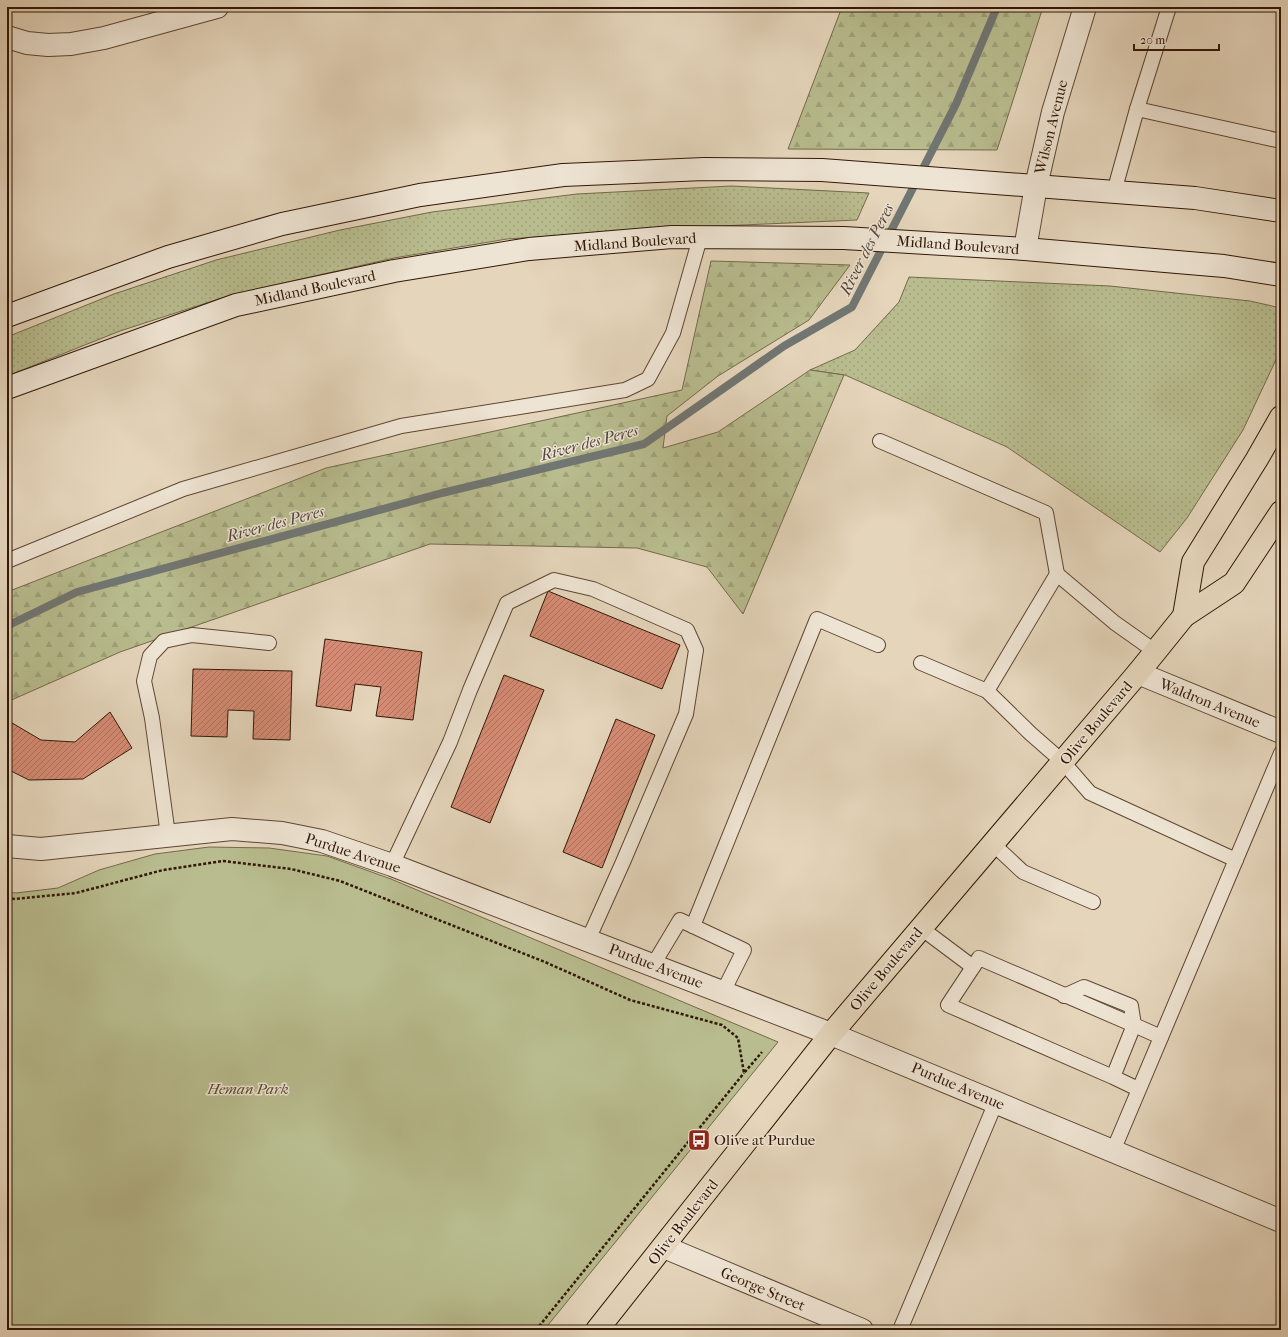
<svg xmlns="http://www.w3.org/2000/svg" width="1288" height="1337" viewBox="0 0 1288 1337" font-family="'IM FELL French Canon',serif">
  <style>
    .grass { fill: url(#grass-dots); stroke: #746a4a }
    .forest { fill: url(#forest-firs); stroke: #746a4a }
    .park { fill: #b8bc8e; stroke: #746a4a }
    .lines { fill: none; stroke-linecap: round; stroke-linejoin: round }
    .stream { stroke: #717673; stroke-width: 8 }
    .building { fill: url(#building-hatch); stroke: #311706 }
    .service-casing { stroke: #5e4633; stroke-width: 16 }
    .minor-casing { stroke: #5e4633; stroke-width: 24 }
    .secondary-casing { stroke: #311706; stroke-width: 24 }
    .primary-casing { stroke: #311706; stroke-width: 24 }
    .path { stroke: #311706; stroke-width: 2.5; stroke-dasharray: 3 2; stroke-linecap: butt }
    .service { stroke: #eee4d3; stroke-width: 14 }
    .minor { stroke: #eee4d3; stroke-width: 22 }
    .secondary { stroke: #eee4d3; stroke-width: 22 }
    .primary { stroke: #e5d5bb; stroke-width: 22 }
    .labels { text-anchor: middle; stroke-width: 3; stroke-linejoin: round; paint-order: stroke }
    .street-label { font-size: 15px; fill: #311706; stroke: #eee4d3 }
    .park-label { font-size: 15px; font-style: italic; fill: #5a492f; stroke: #eee4d3 }
    .poi-label { font-size: 15px; fill: #311706; stroke: #eee4d3; text-anchor: start }
    .water-label { font-size: 16px; font-style: italic; fill: #51463d; stroke: #eee4d3 }
  </style>
  <defs>
    <pattern id="grass-dots" width="8" height="8" patternUnits="userSpaceOnUse"><rect width="8" height="8" fill="#b8bc8e"/><path d="M2 2h.1M6 6h.1" fill="none" stroke="#9fa179" stroke-width="1.8" stroke-linecap="round"/></pattern>
    <pattern id="forest-firs" width="22" height="20" patternUnits="userSpaceOnUse"><rect width="22" height="20" fill="#b8bc8e"/><path d="M5 1l3.5 6h-7zM16 11l3.5 6h-7z" fill="#9fa179"/></pattern>
    <pattern id="building-hatch" width="6" height="6" patternUnits="userSpaceOnUse"><rect width="6" height="6" fill="#d78c75"/><path d="M-1 1l2-2M0 6l6-6M5 7l2-2" fill="none" stroke="#af715e"/></pattern>
  </defs>
  <rect width="100%" height="100%" fill="#e5d5bb"/>
  <filter id="stains"><feTurbulence type="fractalNoise" baseFrequency=".005" numOctaves="4"/><feColorMatrix values="0 0 0 0 .2 0 0 0 0 .09 0 0 0 0 .02 0 0 0 .5 -.17"/></filter>
  <radialGradient id="worn" r=".72"><stop offset=".6" stop-color="#630" stop-opacity="0"/><stop offset="1" stop-color="#630" stop-opacity=".3"/></radialGradient>
  <g class="grass">
    <path d="M731 186 869 193 857 220 674 228 507 239 394 258 231 295 120 331 7 376V337L114 294 216 260 340 230 432 212 577 194Z"/>
    <path d="M909 277 1110 286 1250 301 1281 308V349L1243 430 1187 518 1160 552 1007 447 845 375 810 370 855 350 899 302Z"/>
  </g>
  <g class="forest">
    <path d="M842 7H1043L997 150 788 149Z"/>
    <path d="M711 261 850 265 809 320 718 376 667 416 663 448 718 432 810 370 844 375 743 614 707 567 637 548 430 544 120 652 7 702V592L326 468 682 390Z"/>
  </g>
  <path class="park" d="M209 847 269 848 327 856 391 879 778 1042 544 1330H7V892L16 893 58 888 99 870 155 854Z"/>
  <g class="lines">
    <path class="stream" d="M7 626 77 592 442 493 644 444 784 346 852 307 956 104 997 7"/>
  </g>
  <g class="building">
    <path d="M548 591 680 645 662 689 530 636Z"/>
    <path d="M325 639 422 652 413 720 376 716 381 687 355 684 351 711 316 706Z"/>
    <path d="M193 669 292 671 290 740 253 739 254 711 228 710 227 737 191 736Z"/>
    <path d="M504 675 544 690 490 823 451 807Z"/>
    <path d="M110 712 132 748 83 779 29 780 7 769V720L41 740 75 742Z"/>
    <path d="M616 719 655 735 602 868 563 852Z"/>
  </g>
  <g class="lines">
    <g class="service-casing">
      <g id="service">
        <path d="M1169 7 1137 109 1281 141"/>
        <path d="M1114 192 1137 109"/>
        <path d="M880 441 1046 513 1057 574"/>
        <path d="M7 561 183 489 401 426 625 390 648 379 673 333 700 238"/>
        <path d="M921 663 987 691 1031 734 1063 762 1090 793 1236 860"/>
        <path d="M987 691 1057 574 1115 623 1156 652"/>
        <path d="M168 835 152 718 144 681 150 656 164 641 192 635 269 643"/>
        <path d="M993 844 1023 872 1093 902"/>
        <path d="M392 865 450 742 470 690 507 603 554 580 593 589 687 630 696 650 686 714 623 862 588 940"/>
        <path d="M693 926 817 619 878 645"/>
        <path d="M921 928 973 967"/>
        <path d="M653 965 680 920 744 950 723 992"/>
        <path d="M1064 996 1084 987 1131 1006 1134 1025 1161 1037"/>
        <path d="M1113 1077 1134 1025 979 958 948 1005 1113 1077 1138 1089"/>
        <path d="M1113 1151 1281 753"/>
        <path d="M900 1330 996 1102"/>
      </g>
    </g>
    <g class="minor-casing">
      <g id="minor">
        <path d="M7 37 27 43 48 45 71 44 104 38 217 7"/>
        <path d="M1025 249 1036 186 1053 112 1085 7"/>
        <path d="M1138 673 1281 732"/>
        <path d="M7 846 41 849 232 829 282 833 322 841 392 865 831 1034 1281 1221"/>
        <path d="M664 1247 862 1330"/>
      </g>
    </g>
    <g class="secondary-casing">
      <g id="secondary">
        <path d="M7 316 168 257 282 224 420 195 563 175 704 169 822 170 1195 198 1281 211"/>
        <path d="M7 388 236 305 394 271 529 249 672 237 844 238 1025 249 1224 266 1281 275"/>
      </g>
    </g>
    <g class="primary-casing">
      <g id="primary">
        <path d="M1184 616 1193 562 1257 459 1281 417"/>
        <path d="M597 1330 831 1034 1138 673 1184 616 1234 583 1281 512"/>
      </g>
    </g>
    <g class="path">
      <path d="M7 898 15 899 76 893 163 870 223 861 291 869 340 881 545 962 630 1000 722 1025 738 1038 744 1073 762 1052"/>
      <path d="M536 1330 744 1073"/>
    </g>
    <use href="#service" class="service"/>
    <use href="#minor" class="minor"/>
    <use href="#secondary" class="secondary"/>
    <use href="#primary" class="primary"/>
  </g>
  <defs>
    <g id="bus-square" transform="scale(1.15)"><rect x="-9" y="-9" width="18" height="18" rx="4" fill="#8f2418" stroke="#eee4d3"/><path d="M-5-6H5V4H4V6H2V4H-2V6H-4V4H-5ZM-3.5-4V0h7V-4ZM-3.5 1.2v1.5H-2V1.2ZM2 1.2v1.5H3.5V1.2Z" fill="#fff"/></g>
  </defs>
  <g fill-rule="evenodd">
    <use href="#bus-square" x="699" y="1140"/>
  </g>
  <g class="labels">
    <g class="street-label">
      <text transform="translate(1051 127) rotate(-76)" y="5">Wilson Avenue</text>
      <text transform="translate(635 242) rotate(-4)" y="5">Midland Boulevard</text>
      <text transform="translate(958 245) rotate(4)" y="5">Midland Boulevard</text>
      <text transform="translate(315 288) rotate(-12)" y="5">Midland Boulevard</text>
      <text transform="translate(1210 703) rotate(22)" y="5">Waldron Avenue</text>
      <text transform="translate(1096 723) rotate(-50)" y="5">Olive Boulevard</text>
      <text transform="translate(353 853) rotate(18)" y="5">Purdue Avenue</text>
      <text transform="translate(656 966) rotate(21)" y="5">Purdue Avenue</text>
      <text transform="translate(886 969) rotate(-50)" y="5">Olive Boulevard</text>
      <text transform="translate(958 1086) rotate(23)" y="5">Purdue Avenue</text>
      <text transform="translate(683 1222) rotate(-52)" y="5">Olive Boulevard</text>
      <text transform="translate(763 1289) rotate(23)" y="5">George Street</text>
    </g>
    <g class="park-label">
      <text x="248" y="1094">Heman Park</text>
    </g>
    <g class="poi-label">
      <text x="714" y="1145">Olive at Purdue</text>
    </g>
    <g class="water-label">
      <text transform="translate(866 249) rotate(-63)" y="6">River des Peres</text>
      <text transform="translate(589 442) rotate(-15)" y="6">River des Peres</text>
      <text transform="translate(275 523) rotate(-15)" y="6">River des Peres</text>
    </g>
  </g>
  <rect width="1288" height="1337" fill="none" stroke="#e5d5bb" stroke-width="24"/>
  <rect x="8" y="8" width="1272" height="1321" fill="none" stroke="#311706" stroke-width="2"/>
  <rect x="12" y="12" width="1264" height="1313" fill="none" stroke="#311706"/>
  <path d="M1134 44v6h85v-6" fill="none" stroke="#311706" stroke-width="2"/>
  <text x="1140" y="44" font-size="12" fill="#311706" stroke="#eee4d3" stroke-width="3" paint-order="stroke">20 m</text>
  <rect width="100%" height="100%" filter="url(#stains)"/>
  <rect width="100%" height="100%" fill="url(#worn)"/>
</svg>
